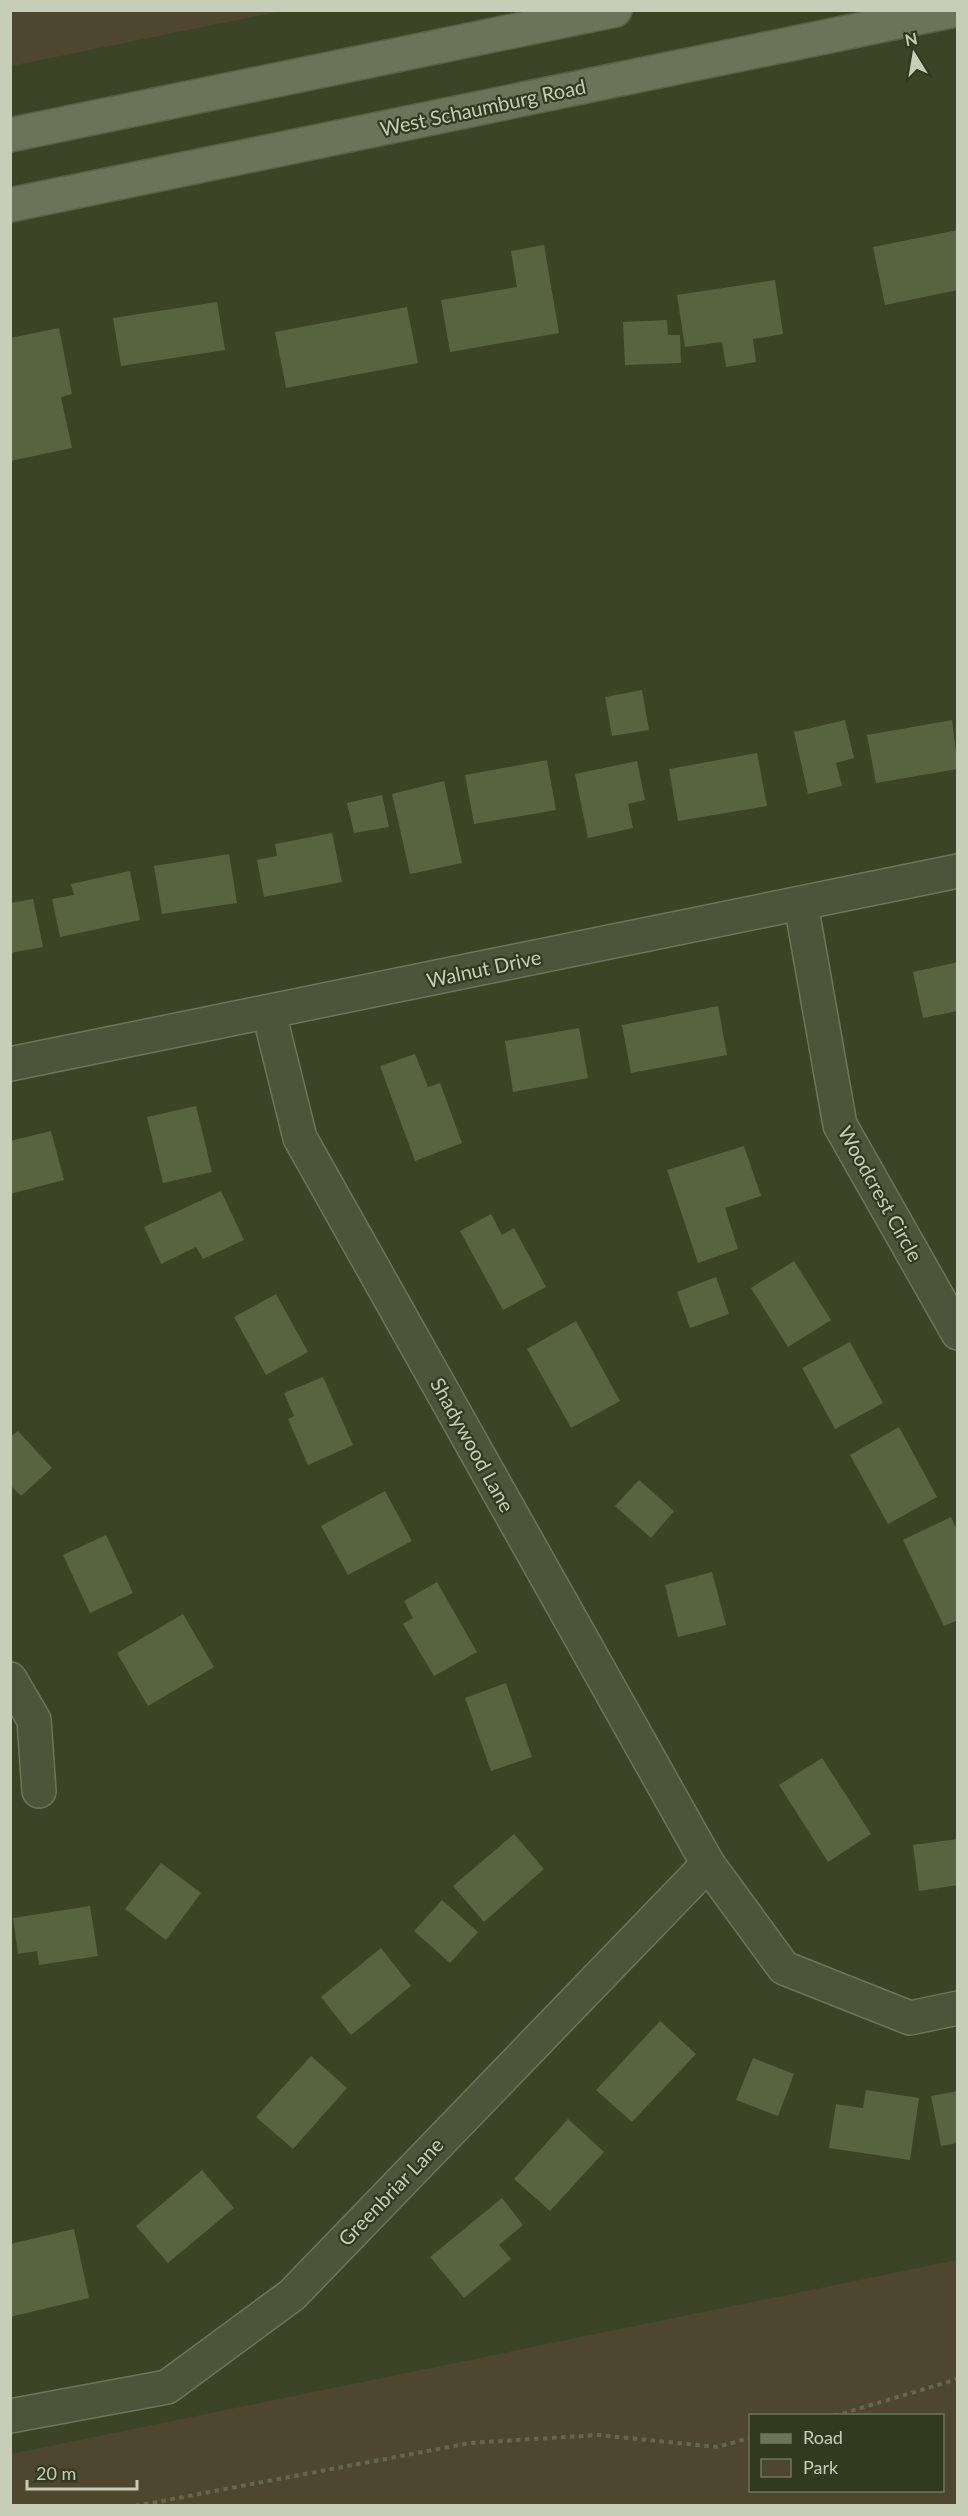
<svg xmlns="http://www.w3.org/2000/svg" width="968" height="2516" viewBox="0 0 968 2516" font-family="Lato,sans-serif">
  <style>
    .green { fill: #4f462f; fill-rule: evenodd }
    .building { fill: #58633f }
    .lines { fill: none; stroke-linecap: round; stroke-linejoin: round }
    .minor-casing { stroke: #6c755c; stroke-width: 36 }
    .major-casing { stroke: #586147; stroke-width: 36 }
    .path { stroke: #68654d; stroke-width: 4; stroke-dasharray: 4.5 4.5; stroke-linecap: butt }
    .minor { stroke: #4c553a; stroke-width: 33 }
    .major { stroke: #6b7459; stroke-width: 33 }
    .labels { text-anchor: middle; stroke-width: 4.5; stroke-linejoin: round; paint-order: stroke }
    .street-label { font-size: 20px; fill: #c6ceb8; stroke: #313a1f }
  </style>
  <rect width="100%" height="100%" fill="#3b4526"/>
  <g class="green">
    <path d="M11 10H282V11L11 66Z"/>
    <path d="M957 2260V2505H11V2454ZM750 2416H942V2490H750Z"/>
  </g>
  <g class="building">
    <path d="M958 230V290L885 305 873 247Z"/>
    <path d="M544 245 559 333 450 352 441 300 517 287 511 251Z"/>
    <path d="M775 280 783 334 753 339 756 362 726 367 722 342 685 347 677 295Z"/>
    <path d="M217 302 225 350 121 366 113 318Z"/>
    <path d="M407 307 418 363 286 388 275 332Z"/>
    <path d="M667 320 668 335H680L681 363 625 365 623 322Z"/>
    <path d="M59 328 72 394 61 397 72 448 10 461V338Z"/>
    <path d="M642 690 649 730 612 736 605 697Z"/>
    <path d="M845 720 854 758 836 763 842 786 808 794 794 732Z"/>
    <path d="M952 720 958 769 876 783 867 735Z"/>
    <path d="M757 753 767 806 678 821 669 769Z"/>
    <path d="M547 760 556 810 474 824 465 775Z"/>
    <path d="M637 761 645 800 628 804 633 828 588 838 575 774Z"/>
    <path d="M444 781 462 863 410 874 392 794Z"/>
    <path d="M382 795 389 827 354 833 347 803Z"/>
    <path d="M332 833 342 882 264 897 257 860 277 856 275 844Z"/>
    <path d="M229 854 237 903 162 914 154 866Z"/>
    <path d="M130 871 140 920 60 937 52 899 74 895 71 884Z"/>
    <path d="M33 899 43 947 10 953V903Z"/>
    <path d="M958 962V1011L923 1018 913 972Z"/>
    <path d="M718 1006 727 1055 631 1073 622 1025Z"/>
    <path d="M579 1028 588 1078 513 1092 505 1041Z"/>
    <path d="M415 1054 428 1087 440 1083 462 1143 415 1161 380 1066Z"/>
    <path d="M196 1106 212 1172 163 1183 147 1117Z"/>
    <path d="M51 1131 64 1180 10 1194V1141Z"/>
    <path d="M744 1146 761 1196 725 1208 738 1249 698 1263 667 1170Z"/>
    <path d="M221 1191 244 1240 203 1259 196 1247 161 1264 144 1227Z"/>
    <path d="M491 1214 502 1235 514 1228 546 1287 503 1310 460 1231Z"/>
    <path d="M794 1261 831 1320 788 1347 751 1288Z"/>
    <path d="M716 1277 729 1314 690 1328 677 1292Z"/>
    <path d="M276 1294 308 1352 266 1375 234 1317Z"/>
    <path d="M576 1321 620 1401 571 1428 527 1349Z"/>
    <path d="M850 1342 883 1403 835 1429 802 1368Z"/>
    <path d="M323 1377 353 1445 308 1465 288 1419 294 1416 284 1393Z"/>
    <path d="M899 1427 937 1497 888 1524 850 1455Z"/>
    <path d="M18 1431 52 1468 21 1496 10 1485V1437Z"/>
    <path d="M639 1480 674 1511 651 1538 615 1506Z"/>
    <path d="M385 1491 412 1541 348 1575 321 1526Z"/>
    <path d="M951 1517 958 1532V1620L944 1626 903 1540Z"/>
    <path d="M106 1535 133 1593 90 1613 63 1555Z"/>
    <path d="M712 1572 726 1625 678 1637 665 1585Z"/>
    <path d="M437 1582 477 1652 434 1676 403 1624 413 1618 404 1601Z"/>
    <path d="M183 1614 214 1667 148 1706 117 1653Z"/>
    <path d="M506 1683 532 1757 491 1771 465 1698Z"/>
    <path d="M822 1758 871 1834 828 1862 779 1785Z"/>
    <path d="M514 1834 544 1869 484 1922 453 1886Z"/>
    <path d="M958 1839V1885L919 1891 913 1845Z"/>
    <path d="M161 1863 201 1893 166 1940 125 1909Z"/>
    <path d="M442 1900 478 1932 450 1963 414 1931Z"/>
    <path d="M90 1906 98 1956 39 1965 37 1951 18 1954 13 1918Z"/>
    <path d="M381 1948 411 1986 351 2035 321 1997Z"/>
    <path d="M660 2021 696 2054 632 2122 596 2090Z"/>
    <path d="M311 2056 347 2088 293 2149 256 2117Z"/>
    <path d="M753 2058 794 2074 778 2116 736 2100Z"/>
    <path d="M866 2090 919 2098 910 2160 829 2148 836 2104 863 2108Z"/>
    <path d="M958 2091V2143L941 2146 931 2096Z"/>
    <path d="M568 2119 604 2152 550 2211 514 2179Z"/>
    <path d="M202 2170 234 2208 168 2263 136 2226Z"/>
    <path d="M502 2198 523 2225 499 2245 511 2259 464 2298 430 2257Z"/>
    <path d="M74 2229 89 2298 10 2317V2244Z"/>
  </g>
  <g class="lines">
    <g class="minor-casing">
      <g id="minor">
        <path d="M801 904 840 1125 958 1333"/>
        <path d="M269 1013 300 1138 708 1864 784 1968 910 2018 958 2008"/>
        <path d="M10 1064 958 871"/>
        <path d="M10 1679 34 1720 39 1791"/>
        <path d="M10 2416 167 2387 292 2295 708 1864"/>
      </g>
    </g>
    <g class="major-casing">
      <g id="major">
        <path d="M10 135 615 10"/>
        <path d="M10 205 955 10"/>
      </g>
    </g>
    <g class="path">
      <path d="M834 2416 958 2379"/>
      <path d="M135 2506 470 2443 598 2435 717 2447 750 2438"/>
    </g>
    <use href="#minor" class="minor"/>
    <use href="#major" class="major"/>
  </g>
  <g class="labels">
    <g class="street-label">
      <text transform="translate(483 108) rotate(-12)" y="7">West Schaumburg Road</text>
      <text transform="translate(484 969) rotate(-12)" y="7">Walnut Drive</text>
      <text transform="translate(880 1194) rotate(61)" y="7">Woodcrest Circle</text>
      <text transform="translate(472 1445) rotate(61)" y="7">Shadywood Lane</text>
      <text transform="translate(391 2192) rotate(-46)" y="7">Greenbriar Lane</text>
    </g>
  </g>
  <rect width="968" height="2516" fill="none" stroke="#c6ceb8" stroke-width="24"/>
  <rect x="749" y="2414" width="195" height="78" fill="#313a1f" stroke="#6d755c" stroke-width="1.5"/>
  <rect x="761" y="2434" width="30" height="9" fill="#6b7459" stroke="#6d755c" stroke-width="1.5"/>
  <text x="803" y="2444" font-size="18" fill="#c6ceb8">Road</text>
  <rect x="761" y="2459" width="30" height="18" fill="#4f462f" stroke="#6d755c" stroke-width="1.5"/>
  <text x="803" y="2474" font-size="18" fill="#c6ceb8">Park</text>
  <g transform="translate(914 54) rotate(349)" stroke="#313a1f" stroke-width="4.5" paint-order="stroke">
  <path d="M0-4.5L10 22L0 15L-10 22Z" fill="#c6ceb8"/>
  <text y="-9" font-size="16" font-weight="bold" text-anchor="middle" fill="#c6ceb8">N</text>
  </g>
  <path d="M27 2480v9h110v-9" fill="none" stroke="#c6ceb8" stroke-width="3"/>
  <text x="36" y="2480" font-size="18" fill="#c6ceb8" stroke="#313a1f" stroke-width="4.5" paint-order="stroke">20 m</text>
</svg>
